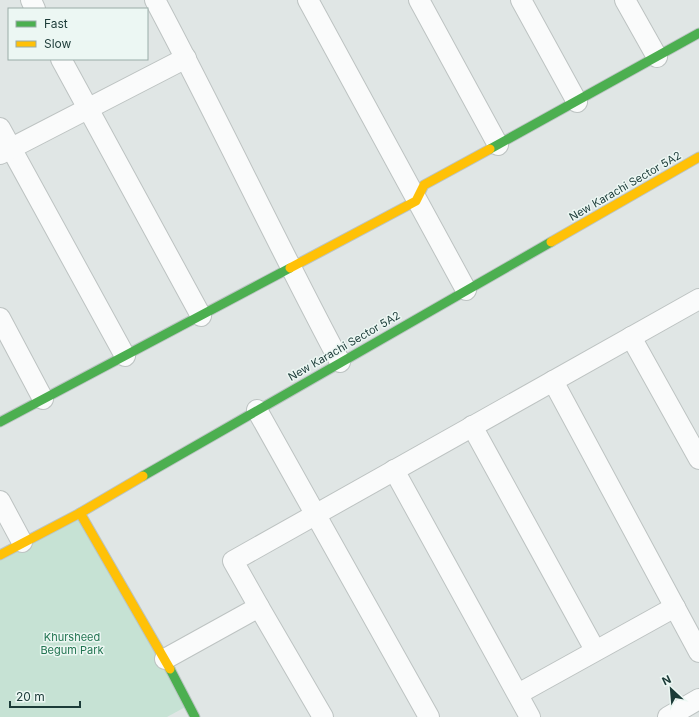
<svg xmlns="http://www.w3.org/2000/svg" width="699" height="717" viewBox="0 0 699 717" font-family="Inter,sans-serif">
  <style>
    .green { fill: #c6e2d4 }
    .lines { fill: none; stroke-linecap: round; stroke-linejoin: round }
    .street-casing { stroke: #bdc3c2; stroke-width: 22 }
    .fast-casing { stroke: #bbc4c3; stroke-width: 11 }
    .slow-casing { stroke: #bbc4c3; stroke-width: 11 }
    .street { stroke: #fafbfb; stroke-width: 20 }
    .fast { stroke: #4caf50; stroke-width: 9 }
    .slow { stroke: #ffc107; stroke-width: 9 }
    .labels { text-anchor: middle; stroke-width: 3; stroke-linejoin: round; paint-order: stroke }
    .street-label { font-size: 11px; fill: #1c3b38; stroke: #ecf7f3 }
    .park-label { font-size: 11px; fill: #237552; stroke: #ecf7f3 }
  </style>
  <rect width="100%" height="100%" fill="#e0e6e5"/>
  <path class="green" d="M80 513 189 705 167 717H0V558Z"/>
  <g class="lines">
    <g class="street-casing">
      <g id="street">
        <path d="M31 0 35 9"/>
        <path d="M155 0C219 120 276 242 340 362"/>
        <path d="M308 0 466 290"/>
        <path d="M419 0 498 145"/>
        <path d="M521 0 577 102"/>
        <path d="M625 0 657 57"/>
        <path d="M61 59 201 316"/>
        <path d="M0 128 125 356"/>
        <path d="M0 154 186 58"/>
        <path d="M0 318 43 399"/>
        <path d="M631 337 699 459"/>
        <path d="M553 381 699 652"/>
        <path d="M257 410 429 717"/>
        <path d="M472 426 595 650"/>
        <path d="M394 470 530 717"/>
        <path d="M0 501 22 542"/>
        <path d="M259 607 323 717"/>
        <path d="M165 659 259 607 233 561 699 299"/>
        <path d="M518 694 675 607"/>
        <path d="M668 717 699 699"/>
      </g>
    </g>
    <g class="fast-casing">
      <g id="fast">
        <path d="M490 149 699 33"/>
        <path d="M0 422 290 268"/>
        <path d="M143 476 551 242"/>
        <path d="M170 669 195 717"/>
      </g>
    </g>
    <g class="slow-casing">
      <g id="slow">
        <path d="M551 242 699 157"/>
        <path d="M290 268 416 201 424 185 490 149"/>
        <path d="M80 513 170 669"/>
        <path d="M0 555 80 513 143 476"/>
      </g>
    </g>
    <use href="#street" class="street"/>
    <use href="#fast" class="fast"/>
    <use href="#slow" class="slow"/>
  </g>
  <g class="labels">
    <g class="street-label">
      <text transform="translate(625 186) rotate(-30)" y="4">New Karachi Sector 5A2</text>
      <text transform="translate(344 346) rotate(-30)" y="4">New Karachi Sector 5A2</text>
    </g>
    <g class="park-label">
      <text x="72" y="641">Khursheed<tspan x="72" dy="13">Begum Park</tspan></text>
    </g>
  </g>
  <rect x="8" y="8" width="140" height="52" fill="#ecf7f3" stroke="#99aca8"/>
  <rect x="16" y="21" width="20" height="6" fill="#4caf50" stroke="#99aca8"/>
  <text x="44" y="28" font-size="12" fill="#1c3b38">Fast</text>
  <rect x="16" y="41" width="20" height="6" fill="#ffc107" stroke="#99aca8"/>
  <text x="44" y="48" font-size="12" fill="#1c3b38">Slow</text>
  <g transform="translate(671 689) rotate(334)" stroke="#ecf7f3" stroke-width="3" paint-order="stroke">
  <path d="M0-3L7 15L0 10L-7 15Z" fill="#1c3b38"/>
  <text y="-6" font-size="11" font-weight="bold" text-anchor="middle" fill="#1c3b38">N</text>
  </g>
  <path d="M10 701v6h70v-6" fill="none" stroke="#1c3b38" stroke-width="2"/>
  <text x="16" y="701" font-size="12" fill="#1c3b38" stroke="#ecf7f3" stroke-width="3" paint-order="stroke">20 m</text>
</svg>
